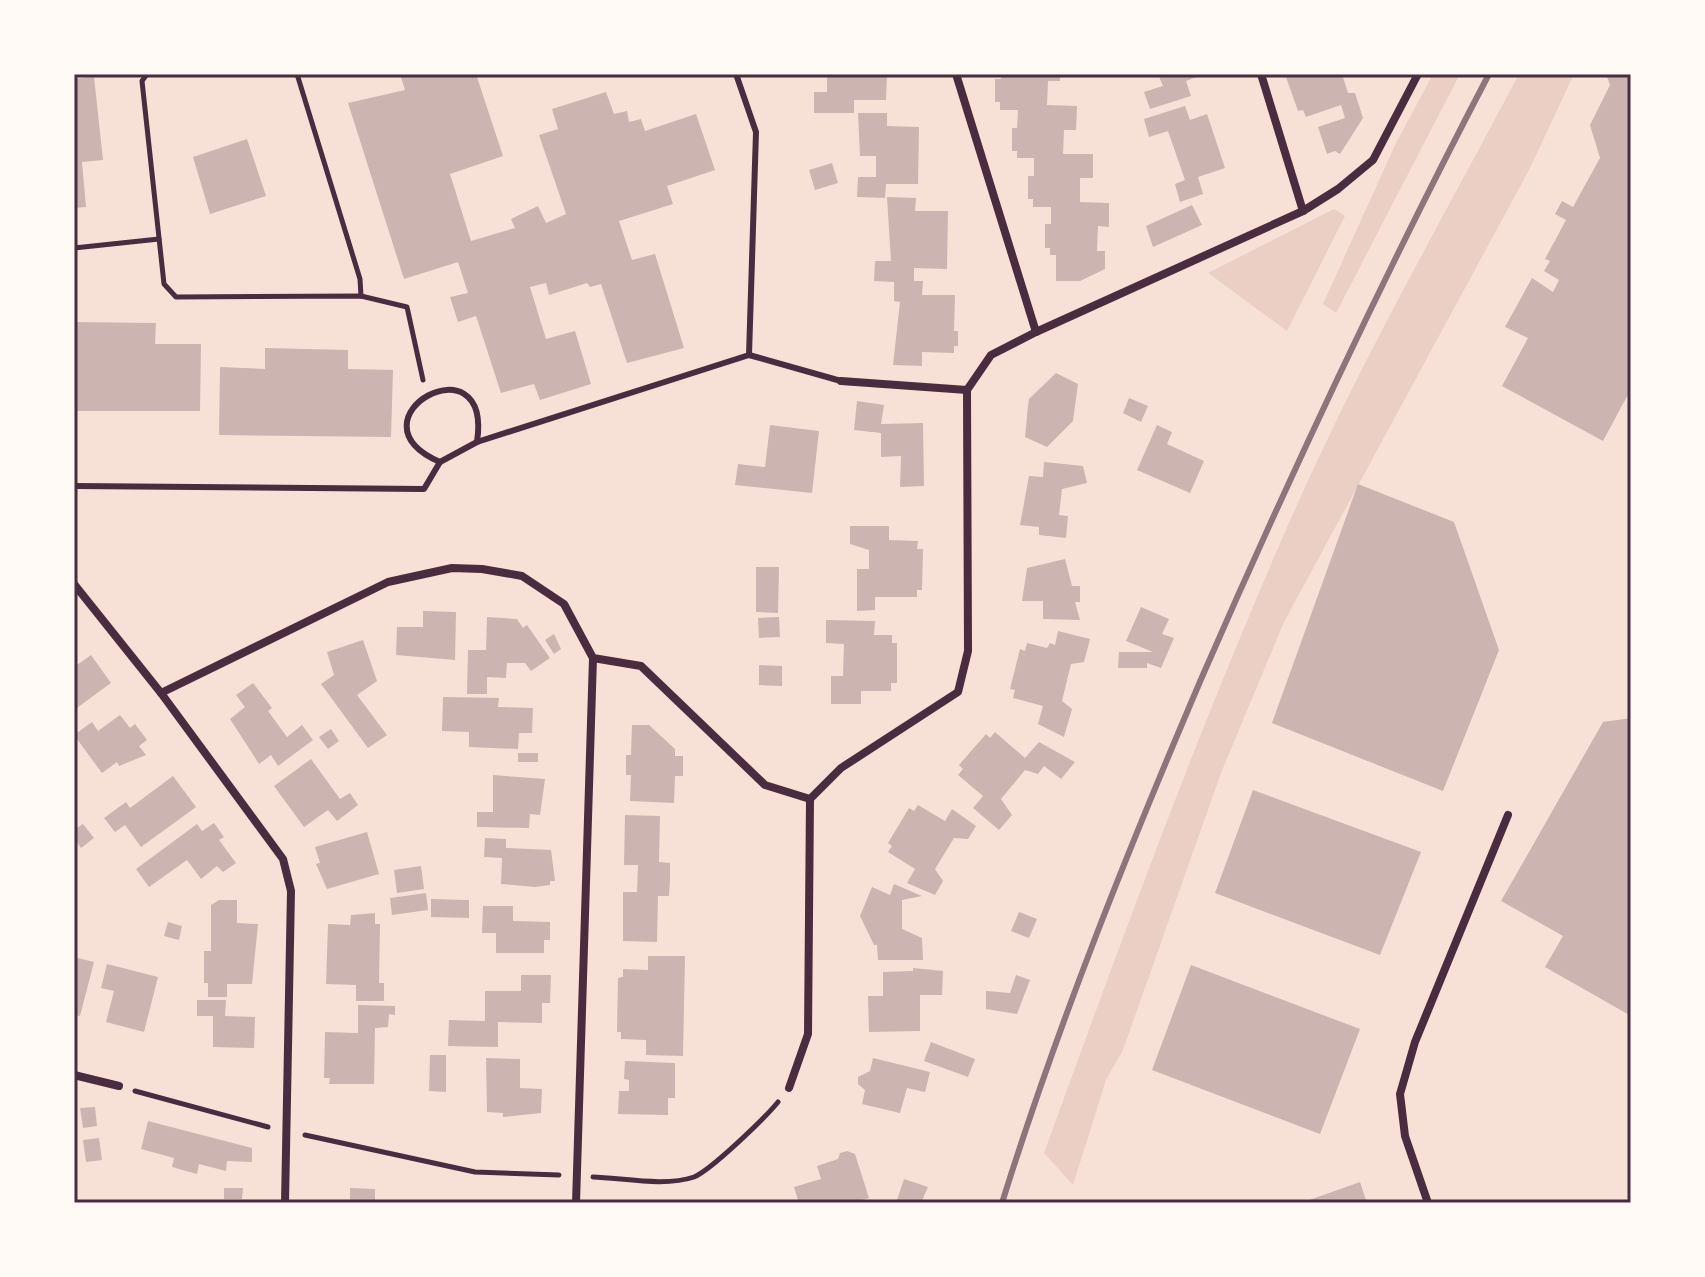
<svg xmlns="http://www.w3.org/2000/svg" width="1705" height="1277" viewBox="0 0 1705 1277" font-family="Mulish,sans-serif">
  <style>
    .green { fill: #ebcfc5 }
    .building { fill: #ccb4b1 }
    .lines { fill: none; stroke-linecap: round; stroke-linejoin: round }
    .path { stroke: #4a2c40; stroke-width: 5 }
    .service { stroke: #4a2c40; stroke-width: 6 }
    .minor { stroke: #4a2c40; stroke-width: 8 }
    .rail { stroke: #8f747c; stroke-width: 6 }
    .neatline { fill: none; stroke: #4a2c40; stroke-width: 3 }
  </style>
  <rect width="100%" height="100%" fill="#f7e1d7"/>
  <g class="green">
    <path d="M1433 74H1460L1336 313 1323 304 1395 145Z"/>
    <path d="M1519 74H1574L1529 170 1284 622 1221 773 1123 1050 1106 1080 1073 1185 1044 1153C1120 944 1196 735 1285 532 1353 375 1439 225 1519 74Z"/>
    <path d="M1334 209 1345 216 1287 331 1208 273Z"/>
  </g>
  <g class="building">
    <path d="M400 74H476L503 156 450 174 471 241 515 228 511 219 538 206 546 223 566 214 539 135 558 129 552 109 606 92 614 114 627 111 629 122 641 119 645 131 696 114 715 170 667 186 673 204 619 221 632 260 655 254 684 348 627 363 601 284 590 287 587 283 549 295 546 283 530 287 546 339 575 331 591 384 540 400 534 384 501 393 476 316 458 322 450 297 468 293 458 262 404 279 348 103 405 90Z"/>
    <path d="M827 74H887L886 100H854V113H814V92H827Z"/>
    <path d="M1001 74H1060V81H1048L1047 105 1077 106 1076 130H1064L1063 154H1093V178H1080V202L1109 203V227L1098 226 1097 251H1105V269L1080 281H1056V255H1050V248H1045V224H1051V207H1033V199H1028V176H1034V158H1017V151H1012V128H1017L1018 110H1000V102H995V79H1001Z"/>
    <path d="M1158 74H1205L1186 81 1191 96 1150 109 1144 92 1163 86Z"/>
    <path d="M1285 74H1342L1348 93H1355L1363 118 1340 154 1335 151 1327 154 1318 127 1345 118 1341 105 1306 117 1303 110 1298 111Z"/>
    <path d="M1606 74H1631V389L1603 441 1502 386 1528 338 1505 327 1532 278 1553 292 1559 280 1544 271 1550 261 1545 259 1566 220 1555 214 1562 201 1573 207 1600 158 1590 125 1610 85Z"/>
    <path d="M94 77 103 160 82 162 86 207 74 208V79Z"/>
    <path d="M1185 106 1190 120 1207 114 1225 168 1198 177 1203 194 1180 202 1175 184 1185 180 1168 131 1149 137 1144 119Z"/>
    <path d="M858 113H887V126L919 127 918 184H886L885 198 857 197 858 177H876V156H860Z"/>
    <path d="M247 139 266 196 210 214 193 157Z"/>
    <path d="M832 163 838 183 815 190 809 170Z"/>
    <path d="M887 197 916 198 915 211H948L947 269 914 268V281H923L922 295H955L954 331H958V346H954V353L922 352V366L893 365 900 302 894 301V282L874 281 875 261H891Z"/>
    <path d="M1192 205 1202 225 1153 247 1146 226Z"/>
    <path d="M76 322 156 323 155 344H201L200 411H74Z"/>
    <path d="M265 348 348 350V369L393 370 391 437 219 435 220 367 265 369Z"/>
    <path d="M1056 373 1078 384 1073 421 1047 447 1025 437 1028 406 1029 399Z"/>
    <path d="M1129 398 1148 406 1141 422 1123 413Z"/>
    <path d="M857 401 884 405 881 424 923 423 924 486 900 487 901 456 881 457V433L854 430Z"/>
    <path d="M770 425 819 431 812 493 735 485 738 464 765 467Z"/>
    <path d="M1157 425 1172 432 1167 444 1204 461 1190 493 1137 470Z"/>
    <path d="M1044 462 1083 466 1087 483 1062 489 1059 515 1068 516 1066 538 1039 535V527L1020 525 1029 476 1043 477Z"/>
    <path d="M1358 484 1454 522 1499 650 1443 791 1272 723Z"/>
    <path d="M850 526H889V540L918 541 917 549H923L922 590H917V597H875V610L857 611V569H869V550L850 544Z"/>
    <path d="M1065 559 1072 586H1080V602H1075L1080 620 1043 619V601H1022L1027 568Z"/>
    <path d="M756 567H779L778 613 756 612Z"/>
    <path d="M1141 607 1169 619 1162 634 1174 638 1161 668 1147 663V668H1118L1119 652H1153L1126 641Z"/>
    <path d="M423 611 456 612 455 660 396 655 397 627H423Z"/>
    <path d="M487 617 517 619 523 628 527 625 550 658 531 671 525 663H507L506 678 487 677V694H467L468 650H486Z"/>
    <path d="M779 617 780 637 759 638 758 618Z"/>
    <path d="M826 620 875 621 874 635H892V643H897V683H891V691H861V704H831V676H843L844 644 826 643Z"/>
    <path d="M1058 631 1090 639 1084 662 1071 664 1062 701 1072 709 1064 737 1038 724 1043 706 1013 698 1015 690 1010 689 1020 649 1025 651 1027 643 1047 648 1050 643 1055 645Z"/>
    <path d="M554 634 561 649 554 654 545 640Z"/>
    <path d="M363 640 377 681 357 695 387 735 368 748 321 684 334 675 327 652Z"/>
    <path d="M91 655 111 683 74 710V667Z"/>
    <path d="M759 665 782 666V686L759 685Z"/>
    <path d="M253 683 272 708 268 711 287 737 302 725 313 740 278 766 271 755 259 764 230 719 245 707 236 695Z"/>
    <path d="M443 697 499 698 498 707 533 708 532 733H519L518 749 469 747V732L442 731Z"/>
    <path d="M120 715 130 728 135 724 147 740 139 746 146 755 119 766 117 762 102 773 74 735 92 722 98 731Z"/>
    <path d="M1631 718V1016L1545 967 1563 936 1501 901 1603 722Z"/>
    <path d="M632 725H649L675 749V756H683V776H675L674 803 630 801 631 775H626V755H631Z"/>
    <path d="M331 729 339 741 328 749 319 737Z"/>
    <path d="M995 732 1025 758 1039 742 1075 762 1061 779 1044 766 1038 774 1025 770 1001 799 1012 815 999 830 973 808 983 796 958 775 963 769 959 765 972 750 986 734 990 738Z"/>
    <rect x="518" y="753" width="20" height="9"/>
    <path d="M311 759 340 799 350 793 358 805 337 821 328 810 304 827 274 786Z"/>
    <path d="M493 775 545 779 540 815 530 814 529 828 477 827V812H493Z"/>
    <path d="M173 776 196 807 141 847 125 825 115 832 104 818 126 802 130 808Z"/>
    <path d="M1253 790 1421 852 1380 955 1215 893Z"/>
    <path d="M918 805 945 821 952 809 976 826 968 839 954 838 935 869 943 881 935 895 907 883 915 869 888 852 892 846 888 843 909 808 914 811Z"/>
    <path d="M625 815 660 816 659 862 670 863V879L669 896H658L657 942 623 941V892H637L638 865H624Z"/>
    <path d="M214 823 224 837 219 840 236 863 223 872 217 866 201 879 187 860 149 887 136 869 197 824 202 831Z"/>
    <path d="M83 824 94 838 81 848 74 838V830Z"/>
    <path d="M367 832 379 874 327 889 316 864 320 863 315 847Z"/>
    <path d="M485 838 506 839V848L551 850 555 881H550V885L535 887 501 884 502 858 484 857Z"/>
    <path d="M421 866 424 889 397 893 394 870Z"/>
    <path d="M894 884 922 896 902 900V929L922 938 923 960H878L877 945H874L860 916 872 887 890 895Z"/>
    <path d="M426 893 428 910 392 915 390 898Z"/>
    <path d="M431 899 469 900V918L431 917Z"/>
    <path d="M219 900H237V923L258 924 252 984H227V997H208V983H204V951H211V905Z"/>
    <path d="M483 906H513V921L550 922V940H544V953H496V933H482Z"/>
    <path d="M1019 912 1037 919 1029 938 1011 931Z"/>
    <path d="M375 913V924H380L379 983H384V1001H356V985L326 984 328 924 350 925 351 915Z"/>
    <path d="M168 922 182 926 179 940 164 936Z"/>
    <path d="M648 956H685L683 1056 646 1055V1040L621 1039V1032H617L618 978 623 977V969L648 970Z"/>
    <path d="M74 957 94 962 80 1016 74 1015Z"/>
    <path d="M107 964 158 977 144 1032 106 1022 114 991 101 988Z"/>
    <path d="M1191 965 1360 1029 1320 1134 1152 1070Z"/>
    <path d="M913 968 943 971 942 995H920V1031L869 1032 868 996H883V972L913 971Z"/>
    <path d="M521 975H551L550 1003H542V1023L498 1022V1047L448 1046 449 1020 485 1021V991H521Z"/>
    <path d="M1016 975 1030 980 1017 1014 986 1009V991L1010 993Z"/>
    <path d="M197 1000H226L225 1016 255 1017 254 1048 213 1047V1016H197Z"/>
    <path d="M358 1005 395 1006V1015L389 1014 388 1027 375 1028 374 1084H329L330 1078H324L325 1032 358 1033Z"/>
    <path d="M931 1042 975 1059 968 1077 924 1061Z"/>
    <path d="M430 1055H446V1092L429 1091Z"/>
    <path d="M486 1058 520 1059V1088L542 1089 541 1113 503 1117V1113L487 1112Z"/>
    <path d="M873 1058 930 1072 925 1092 907 1088 900 1113 862 1104 865 1090 858 1084V1077L870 1071Z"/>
    <path d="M625 1061 675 1063V1098H668V1115L618 1114 619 1091H629V1080L624 1079Z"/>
    <path d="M95 1107 97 1126 83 1128 80 1108Z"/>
    <path d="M148 1121 252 1148V1162L227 1161 226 1171 199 1164 197 1174 172 1167 174 1158 141 1149Z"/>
    <path d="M99 1138 102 1160 86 1162 83 1140Z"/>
    <path d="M847 1151 855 1154 869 1198 851 1203H799L794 1187 821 1179 817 1166 838 1159 840 1153Z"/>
    <path d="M904 1179 928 1187 921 1203H896Z"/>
    <path d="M1360 1182 1367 1203H1301Z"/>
    <path d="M224 1188H243L242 1199H224Z"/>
    <path d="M350 1188 375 1189V1203H350Z"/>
  </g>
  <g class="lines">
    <g class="path">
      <path d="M147 74 142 81 164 284 176 297 361 296 407 307 423 380"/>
      <path d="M297 74 360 279 361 296"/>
      <path d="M74 248 159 239"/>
      <path d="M135 1091 268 1127"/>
      <path d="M305 1135 475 1172 559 1175"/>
      <path d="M593 1177C623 1178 665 1187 694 1177 711 1170 765 1118 778 1102"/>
    </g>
    <g class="service">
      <path d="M749 355 841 381"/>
      <path d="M440 462C342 419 493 335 477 442"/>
      <path d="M74 486 424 489 440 462 477 442 749 355 756 132 736 74"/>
    </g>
    <g class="minor">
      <path d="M956 74 1036 332"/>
      <path d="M1261 74 1303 211"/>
      <path d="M841 381 967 390"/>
      <path d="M74 584 161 693 283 859 291 891 285 1203"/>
      <path d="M161 693 388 582 452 568 482 569 522 576 564 604 593 658 641 666 765 785 810 799"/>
      <path d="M74 1075 119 1086"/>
      <path d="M789 1088 808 1034 810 799 841 768 958 692 968 651 967 390 991 355 1036 332 1303 211 1338 189 1373 160 1418 74"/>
      <path d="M576 1203 593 658"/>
      <path d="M1428 1203 1405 1136 1400 1094 1415 1042 1508 815"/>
    </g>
    <path class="rail" d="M1002 1203C1058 1024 1128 850 1202 677 1291 473 1386 271 1489 74"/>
  </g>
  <rect width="1705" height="1277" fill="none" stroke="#fffaf5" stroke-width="152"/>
  <rect x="76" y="76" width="1553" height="1125" class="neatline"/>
</svg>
